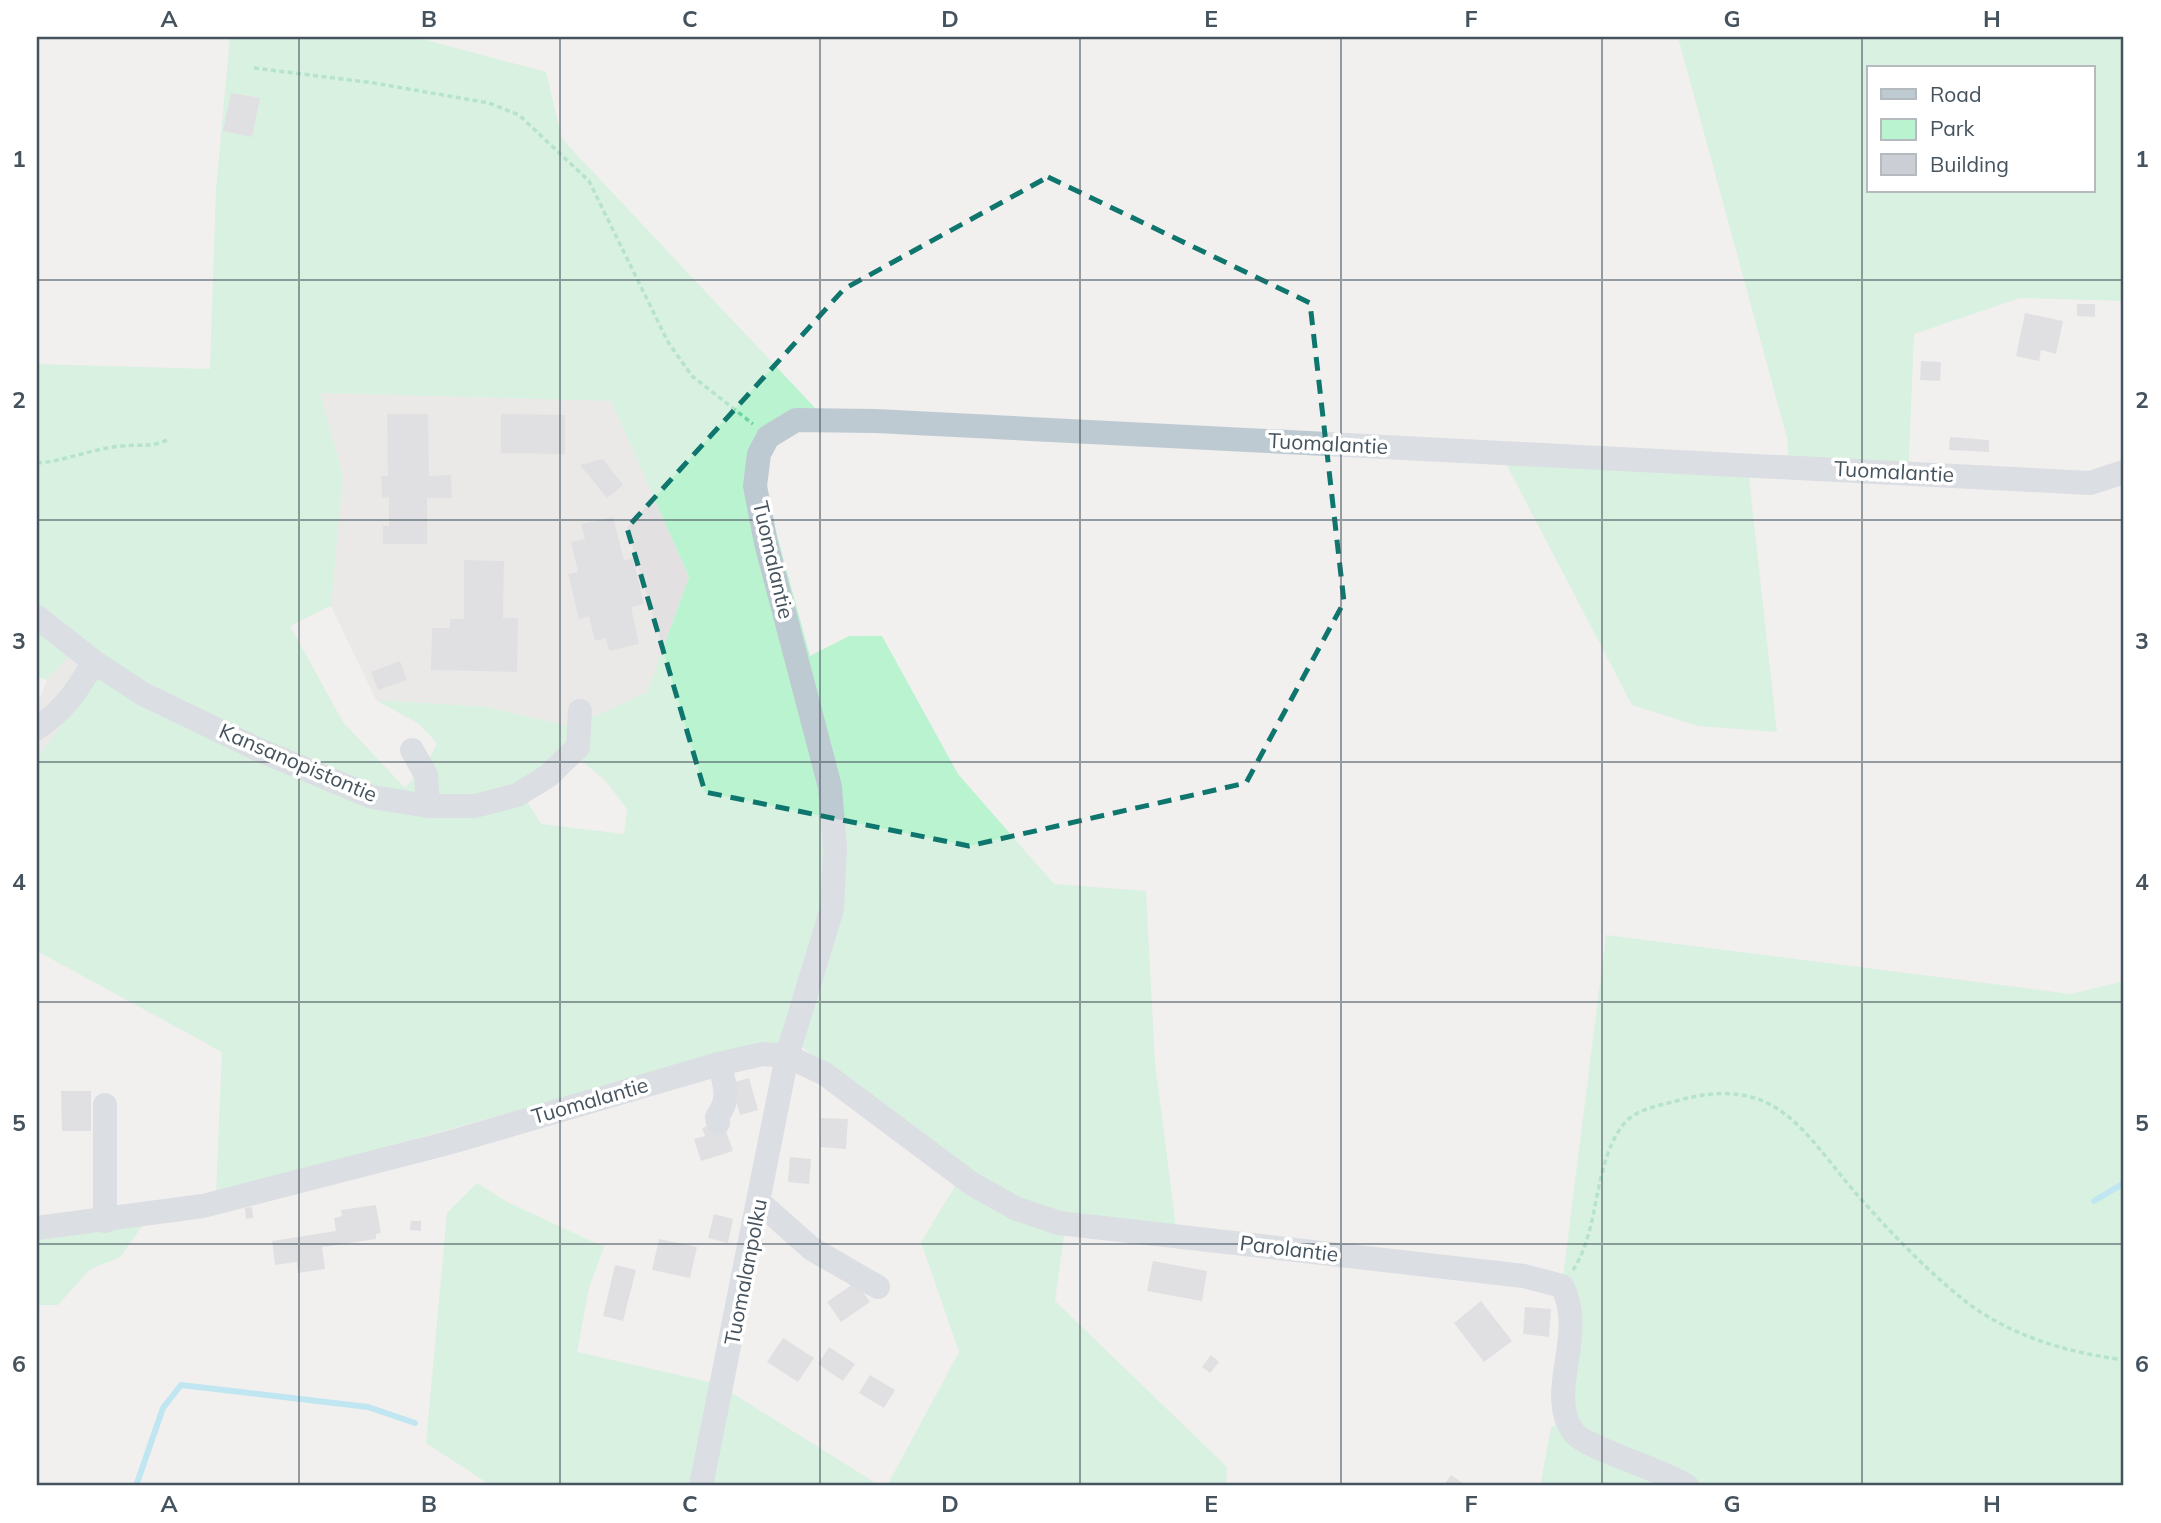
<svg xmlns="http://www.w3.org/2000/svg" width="2161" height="1523" viewBox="0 0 2161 1523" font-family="Mulish,sans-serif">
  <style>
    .education { fill: #e3e0e1 }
    .green { fill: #baf3d0; fill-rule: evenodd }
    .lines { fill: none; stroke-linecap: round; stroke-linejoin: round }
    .stream { stroke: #83ddf4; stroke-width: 6 }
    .building { fill: #cbced4 }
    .path { stroke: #6ed4a2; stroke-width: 3.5; stroke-dasharray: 5 3.5; stroke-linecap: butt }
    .minor { stroke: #becad2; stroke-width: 24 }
    .marked { fill: none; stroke: #0f766e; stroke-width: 5; stroke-dasharray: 14 9; stroke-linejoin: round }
    .grid { fill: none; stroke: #45535e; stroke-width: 2; stroke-opacity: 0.55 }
    .labels { text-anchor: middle; stroke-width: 7; stroke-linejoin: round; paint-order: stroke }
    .street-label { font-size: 21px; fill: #45535e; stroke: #fff }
    .neatline { fill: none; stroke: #45535e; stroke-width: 2.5 }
    .grid-label { font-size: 23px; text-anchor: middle; font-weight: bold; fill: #45535e }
  </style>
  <rect width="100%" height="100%" fill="#f2efef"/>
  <g class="education">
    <path d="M320 393 611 401 689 577 647 692 571 727 488 707 376 700 331 606 343 476Z"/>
    <path d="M72 651 101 673 37 758V705L47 680Z"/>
  </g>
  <g class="green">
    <path d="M230 37H390L426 40 546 72 562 139 816 409C786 434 769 443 763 484L810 656 849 636H882L958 774 1054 884 1146 891 1155 1063 1176 1228 1067 1214 1055 1301 1227 1467 1226 1486H887L959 1352 921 1242 965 1170 802 1047 609 1085 216 1194 222 1052 37 951V758L101 673 72 652 47 680 37 676V364L210 369 216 190ZM320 393 611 401 689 577 647 692 571 727 488 707 376 700 419 724 437 743 426 765 405 788 343 722 290 626 331 606 343 476ZM568 750 605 780 627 809 624 834 541 824 517 785Z"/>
    <path d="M1678 37H2124V301L2020 298 1914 334 1908 479 1790 471 1787 438ZM1869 68H2093V191H1869Z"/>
    <path d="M1502 456 1748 469 1777 732 1698 726 1632 705Z"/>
    <path d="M1606 935 2071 994 2124 981V1486H1540L1551 1428 1568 1415 1562 1286Z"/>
    <path d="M477 1183 507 1202 604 1247 589 1288 577 1352 718 1384 880 1486H492L426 1443 447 1213Z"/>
    <path d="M142 1226 120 1257 89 1270 58 1305H37V1236Z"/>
  </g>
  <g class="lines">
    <g class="stream">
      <path d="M2094 1201 2124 1183"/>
      <path d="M136 1486 163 1408 181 1385 368 1407 415 1423"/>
    </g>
  </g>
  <g class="building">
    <path d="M231 93 260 98 252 137 223 131Z"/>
    <path d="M2077 304H2095V317L2077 316Z"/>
    <path d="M2025 313 2063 321 2056 354 2041 350 2039 361 2016 356Z"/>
    <path d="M1921 361 1941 362 1940 381 1920 380Z"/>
    <path d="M387 414H428L429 476 451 475 452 498H427V544H383V526H389V497L382 498 381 476H388Z"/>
    <path d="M501 414 565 415V454L501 453Z"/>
    <path d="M1950 437 1989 440V452L1949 450Z"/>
    <path d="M603 459 623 485 607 498 580 465Z"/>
    <path d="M613 517 624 560 633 558 644 604 631 607 639 644 609 651 606 638 595 641 589 616 579 619 568 574 578 572 571 542 585 539 581 524Z"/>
    <path d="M464 560 504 561 503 618H518L517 672 431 670 432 628H450V619H464Z"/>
    <path d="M400 661 407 680 378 690 371 672Z"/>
    <path d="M749 1078 758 1110 740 1115 731 1083Z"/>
    <path d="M61 1091H91V1131H62Z"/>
    <path d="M821 1118 848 1119 846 1149 820 1147Z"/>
    <path d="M717 1123 725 1128 733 1151 701 1161 694 1139 705 1136 702 1128Z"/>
    <path d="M790 1157 811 1159 809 1184 788 1182Z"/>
    <path d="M376 1205 381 1233 376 1234V1239L322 1247 325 1269 298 1273 297 1262 275 1265 272 1241 336 1231 334 1218 342 1216 341 1210Z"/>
    <path d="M252 1207 253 1218 246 1219 245 1208Z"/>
    <path d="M714 1214 733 1219 728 1243 708 1238Z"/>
    <path d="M411 1221H421V1231L410 1230Z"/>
    <path d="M659 1239 697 1247 690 1278 652 1270Z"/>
    <path d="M1153 1261 1207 1271 1202 1301 1147 1291Z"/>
    <path d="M615 1265 636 1270 623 1321 603 1316Z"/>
    <path d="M856 1282 870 1302 841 1322 827 1302Z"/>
    <path d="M1481 1301 1512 1341 1484 1362 1454 1323Z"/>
    <path d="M1525 1307 1551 1309 1549 1337 1523 1334Z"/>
    <path d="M783 1338 814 1358 798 1382 767 1362Z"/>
    <path d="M829 1347 855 1364 843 1381 818 1364Z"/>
    <path d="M1211 1355 1219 1362 1210 1373 1202 1367Z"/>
    <path d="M870 1375 895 1390 884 1408 859 1393Z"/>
    <path d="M1451 1475 1467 1486H1443Z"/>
  </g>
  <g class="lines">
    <g class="path">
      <path d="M254 68 374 83 489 103 519 115 589 181 668 342 692 376 753 424"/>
      <path d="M37 463C66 461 93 448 123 446 144 444 148 448 170 439"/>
      <path d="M1573 1270C1600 1230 1593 1163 1623 1125 1635 1109 1658 1106 1676 1101 1773 1074 1798 1124 1853 1190 1883 1225 1941 1286 1979 1311 2023 1340 2073 1353 2124 1360"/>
    </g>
    <g class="minor">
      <path d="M37 617 94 662 143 694 257 749 372 797 428 806H475L517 795 548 776 578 747 580 711"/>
      <path d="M37 728C64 711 78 689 94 662"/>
      <path d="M412 750 426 775 428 806"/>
      <path d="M718 1123 717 1117C731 1098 725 1085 719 1064"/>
      <path d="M759 1202 812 1249 878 1287"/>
      <path d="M105 1221V1105"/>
      <path d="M37 1228 203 1206 448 1143 719 1064 763 1054 787 1056 832 909 835 849 830 787 766 543 755 486 759 454 768 437 796 420 876 421 2090 483 2124 472"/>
      <path d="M701 1486 787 1056 825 1074 972 1184 1017 1209 1059 1223 1524 1276 1562 1286C1588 1337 1544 1392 1574 1433 1586 1448 1663 1470 1687 1486"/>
    </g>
  </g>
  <path d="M0 0H2161V1523H0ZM1048 177 1310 303 1344 602 1246 783 969 846 705 792 627 528 844 289Z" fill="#f2efef" fill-opacity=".55" fill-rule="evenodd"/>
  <path class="marked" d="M1048 177 1310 303 1344 602 1246 783 969 846 705 792 627 528 844 289Z"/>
  <path class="grid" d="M299 37V1486M560 37V1486M820 37V1486M1080 37V1486M1341 37V1486M1602 37V1486M1862 37V1486M37 280H2124M37 520H2124M37 762H2124M37 1002H2124M37 1244H2124"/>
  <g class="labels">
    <g class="street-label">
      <text transform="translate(1328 444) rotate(3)" y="7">Tuomalantie</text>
      <text transform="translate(1894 472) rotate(3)" y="7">Tuomalantie</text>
      <text transform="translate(773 560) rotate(77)" y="7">Tuomalantie</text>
      <text transform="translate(298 763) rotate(23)" y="7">Kansanopistontie</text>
      <text transform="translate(590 1101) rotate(-16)" y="7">Tuomalantie</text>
      <text transform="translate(1289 1249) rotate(7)" y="7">Parolantie</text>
      <text transform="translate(746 1272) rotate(-79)" y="7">Tuomalanpolku</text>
    </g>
  </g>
  <rect width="2161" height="1523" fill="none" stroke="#ffffff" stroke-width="77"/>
  <rect x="1867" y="66" width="228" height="126" fill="#ffffff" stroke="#b5babf" stroke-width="2"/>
  <rect x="1881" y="89" width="35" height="10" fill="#becad2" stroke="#b5babf" stroke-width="2"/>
  <text x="1930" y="102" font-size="21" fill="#45535e">Road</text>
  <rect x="1881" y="119" width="35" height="21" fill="#baf3d0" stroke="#b5babf" stroke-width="2"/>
  <text x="1930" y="136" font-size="21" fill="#45535e">Park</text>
  <rect x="1881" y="154" width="35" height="21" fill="#cbced4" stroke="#b5babf" stroke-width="2"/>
  <text x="1930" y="172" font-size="21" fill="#45535e">Building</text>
  <rect x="38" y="38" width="2084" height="1446" class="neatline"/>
  <g class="grid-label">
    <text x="169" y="27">A</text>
    <text x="429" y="27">B</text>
    <text x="690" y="27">C</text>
    <text x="950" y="27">D</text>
    <text x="1211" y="27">E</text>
    <text x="1471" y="27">F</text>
    <text x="1732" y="27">G</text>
    <text x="1992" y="27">H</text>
    <text x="19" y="167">1</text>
    <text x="2142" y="167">1</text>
    <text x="19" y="408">2</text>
    <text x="2142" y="408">2</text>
    <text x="19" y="649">3</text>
    <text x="2142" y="649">3</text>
    <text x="19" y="890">4</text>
    <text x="2142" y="890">4</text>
    <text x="19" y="1131">5</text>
    <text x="2142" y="1131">5</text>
    <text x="19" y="1372">6</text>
    <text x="2142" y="1372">6</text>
    <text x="169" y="1512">A</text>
    <text x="429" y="1512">B</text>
    <text x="690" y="1512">C</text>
    <text x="950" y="1512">D</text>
    <text x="1211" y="1512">E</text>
    <text x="1471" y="1512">F</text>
    <text x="1732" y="1512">G</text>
    <text x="1992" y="1512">H</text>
  </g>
</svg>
